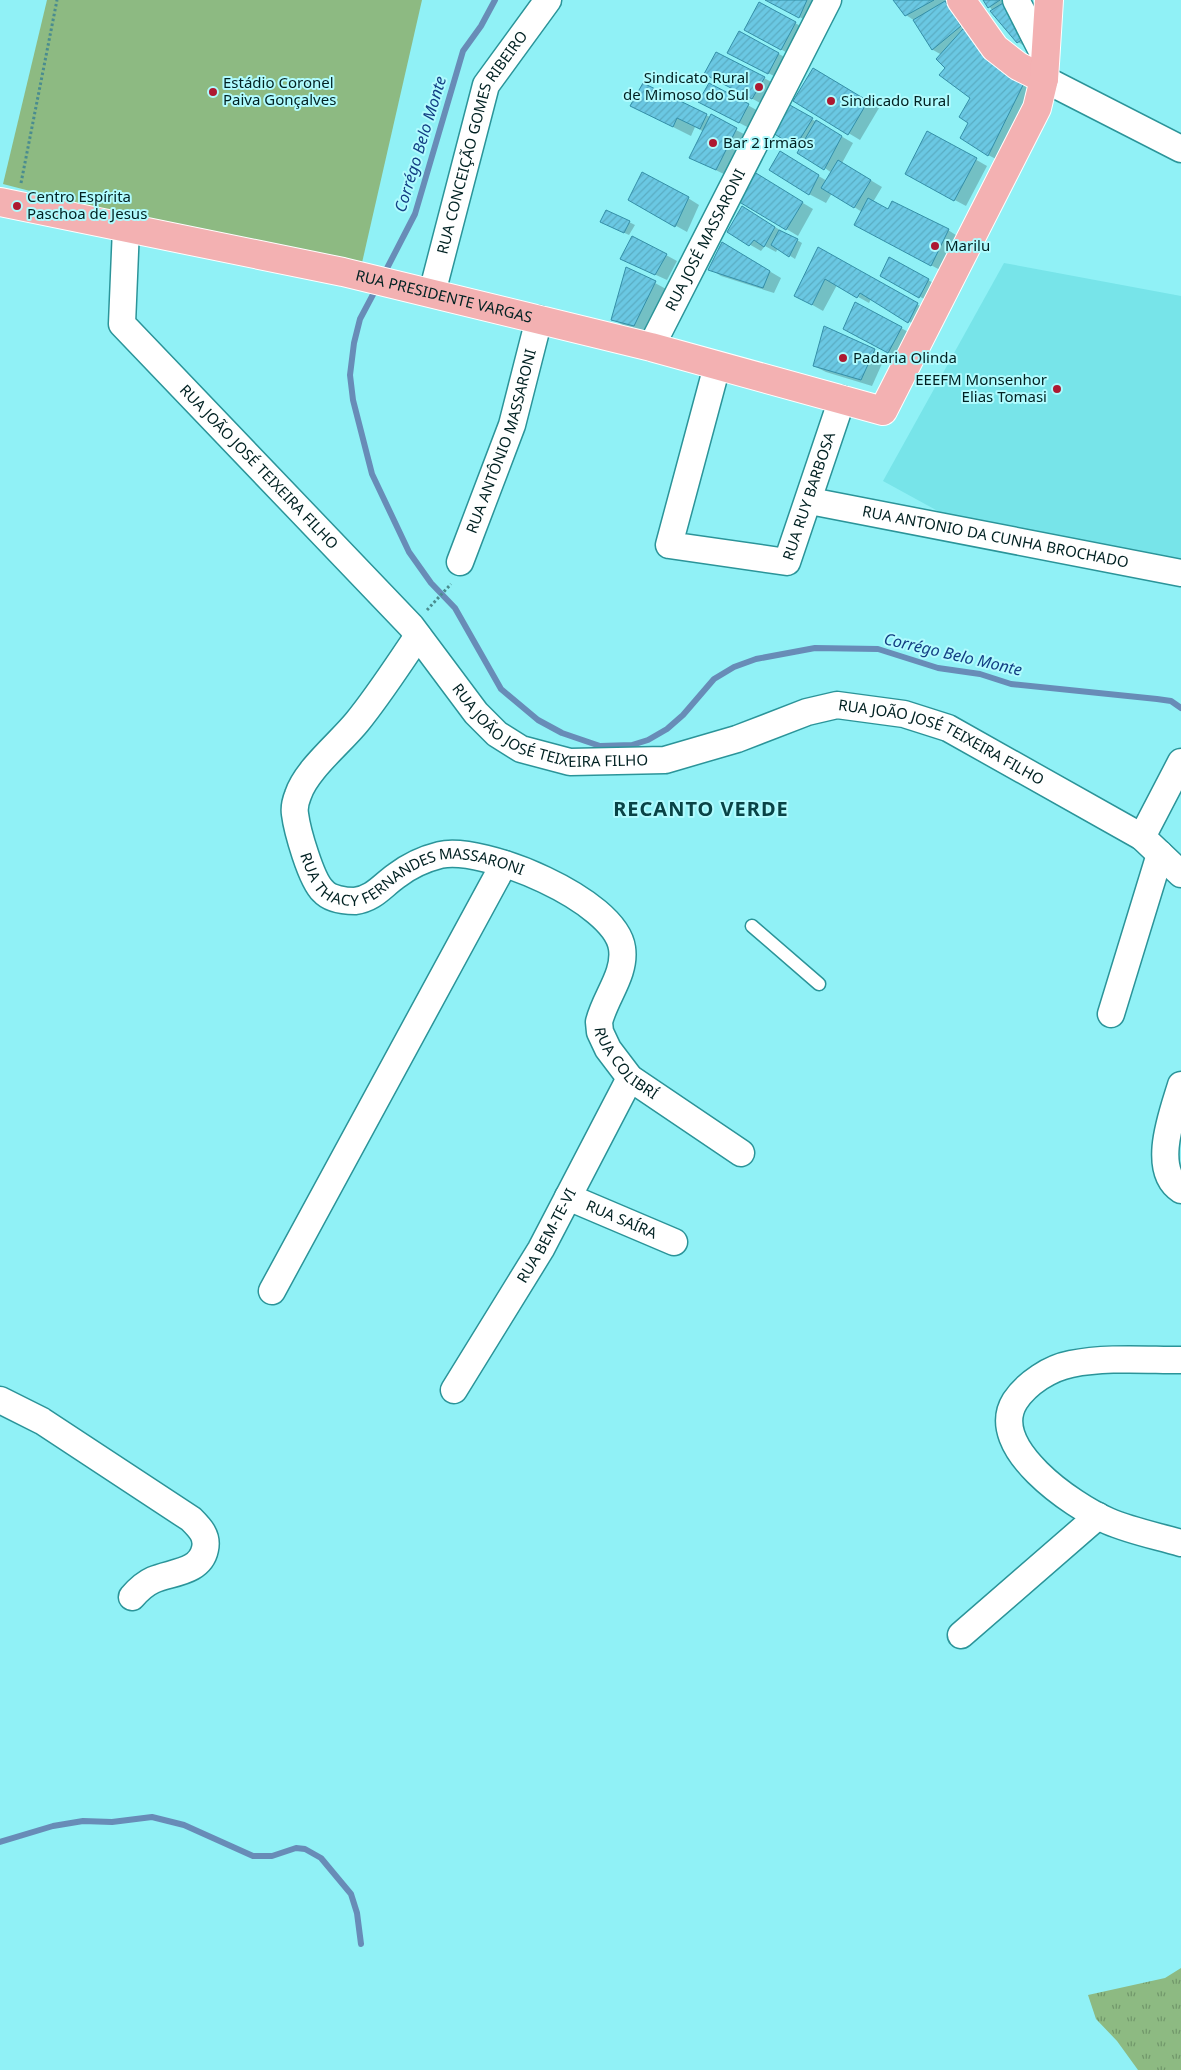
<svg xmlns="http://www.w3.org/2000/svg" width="1181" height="2070" viewBox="0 0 1181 2070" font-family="'Noto Sans',sans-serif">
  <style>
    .built { fill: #77e4e9 }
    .grass { fill: url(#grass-tufts) }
    .garden { fill: #8dba82 }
    .shadow { fill: #0003 }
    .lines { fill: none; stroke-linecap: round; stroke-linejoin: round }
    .stream { stroke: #688cb7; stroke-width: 6 }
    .building { fill: url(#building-hatch); stroke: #348fa8 }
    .lane-casing { stroke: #2b9499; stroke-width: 15 }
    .street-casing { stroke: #2b9499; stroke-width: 29 }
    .primary-casing { stroke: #fff; stroke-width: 30 }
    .path { stroke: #4a8c8f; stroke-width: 3; stroke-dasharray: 2.5 2.5; stroke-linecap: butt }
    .lane { stroke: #fff; stroke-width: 12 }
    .street { stroke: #fff; stroke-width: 26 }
    .primary { stroke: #f3b1b2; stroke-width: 28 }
    .poi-dot { fill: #ad1931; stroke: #b0fbfe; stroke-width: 2 }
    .labels { text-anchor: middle; stroke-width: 4; stroke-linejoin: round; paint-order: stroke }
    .poi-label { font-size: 15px; fill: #012122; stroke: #b0fbfe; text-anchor: start }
    .street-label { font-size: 15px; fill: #012122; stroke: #b0fbfe }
    .water-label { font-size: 16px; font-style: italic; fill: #123e83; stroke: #b0fbfe }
    .district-label { font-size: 20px; font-weight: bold; letter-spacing: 1px; fill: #094346; stroke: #b0fbfe }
  </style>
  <defs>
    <pattern id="grass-tufts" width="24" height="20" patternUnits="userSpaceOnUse" patternTransform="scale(1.25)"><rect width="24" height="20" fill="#8dba82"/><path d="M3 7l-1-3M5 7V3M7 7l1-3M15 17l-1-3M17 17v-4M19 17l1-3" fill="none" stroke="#71976a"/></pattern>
    <pattern id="building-hatch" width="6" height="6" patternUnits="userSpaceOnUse" patternTransform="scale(1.25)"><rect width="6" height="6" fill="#6ac8e3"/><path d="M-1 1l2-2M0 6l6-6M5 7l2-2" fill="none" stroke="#5aacc2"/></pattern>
  </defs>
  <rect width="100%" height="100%" fill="#90f1f6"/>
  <path class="built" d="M1004 263 1181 296V569L978 533 883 481Z"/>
  <path class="grass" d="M1181 1968V2070H1138L1117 2041 1096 2019 1088 1995 1165 1978Z"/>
  <path class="garden" d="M47 0H422L359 276 3 184Z"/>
  <g class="shadow">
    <path d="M767 0H822L811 23Z"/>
    <path d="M895 0H958L1035 90 1000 161 988 155 970 123 972 98 947 68 942 55 933 50 915 21 906 15Z"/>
    <path d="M984 0H1019L1029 49 1018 42Z"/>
    <path d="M795 23 806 29 793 56 746 30Z"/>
    <path d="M739 32 790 60 780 79 740 59Z"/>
    <path d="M814 69 879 108 860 140 795 101Z"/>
    <path d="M764 78 775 84 764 105 717 80Z"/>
    <path d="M710 84 760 112 751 129 711 108Z"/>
    <path d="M631 106 706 115 754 139 734 179 691 158 704 132 695 127 691 136Z"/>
    <path d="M789 106 853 143 842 163 882 187 873 202 888 211 948 230 959 237 942 271 867 231 862 212 832 193 826 203 809 194 780 153 827 181 832 173 774 133Z"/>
    <path d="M928 132 987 166 966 206 906 174Z"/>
    <path d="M751 172 813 209 798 236 737 199Z"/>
    <path d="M688 198 699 205 687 232 630 200Z"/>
    <path d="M607 211 635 225 629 235 607 225Z"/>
    <path d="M753 214 802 243 795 259 778 248 776 252 765 246 761 251 728 232Z"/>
    <path d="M723 244 781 278 774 293 721 276 710 269Z"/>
    <path d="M819 249 929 311 920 328 871 299 869 303 837 285 823 311 795 295Z"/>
    <path d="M666 255 677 261 667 280 621 259Z"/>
    <path d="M882 275 928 280 939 286 931 303Z"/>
    <path d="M655 283 666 289 646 331 624 326 613 319Z"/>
    <path d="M845 328H901L912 334 900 359Z"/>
    <path d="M874 350 885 357 872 386 826 372 814 366Z"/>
  </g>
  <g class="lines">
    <g class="stream">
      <path d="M383 276 415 214 463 51 481 26 495 0"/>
      <path d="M377 287 360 319 354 343 350 375 353 400 372 474 409 552 431 583 455 608 501 689 538 720 562 733 600 746 632 745 648 740 667 729 683 715 714 679 734 667 756 659 815 648 878 649 938 668 980 674 1011 684 1157 699 1171 701 1181 708"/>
      <path d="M0 1842 53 1826 83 1821 112 1822 152 1817 184 1825 253 1856H272L296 1848 305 1849 321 1858 351 1894 357 1913 361 1944"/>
    </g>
  </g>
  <g class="building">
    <path d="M765 0H807L799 18Z"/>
    <path d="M893 0H934L905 16Z"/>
    <path d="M983 0H1000L988 8Z"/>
    <path d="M1008 0 1024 38 1017 43 990 11Z"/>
    <path d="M945 1 961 26 932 50 913 20Z"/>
    <path d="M759 2 796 22 781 50 744 30Z"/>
    <path d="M963 29 1024 83 988 156 960 138 968 123 959 117 970 98 939 75 945 68 936 59Z"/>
    <path d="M739 31 779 53 768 74 727 53Z"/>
    <path d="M716 52 765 77 752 99 704 74Z"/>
    <path d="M813 68 868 101 848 135 793 101Z"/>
    <path d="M643 83 707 114 700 129 677 118 673 127 630 106Z"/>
    <path d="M709 83 749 104 739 123 698 102Z"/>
    <path d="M788 104 813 118 795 147 773 133Z"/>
    <path d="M711 114 737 128 716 170 689 158Z"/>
    <path d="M816 120 842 136 824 170 797 153Z"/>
    <path d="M927 131 977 158 954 201 905 174Z"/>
    <path d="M780 151 819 175 809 195 769 170Z"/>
    <path d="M838 160 871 180 854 208 821 188Z"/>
    <path d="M751 170 803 202 786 230 736 200Z"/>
    <path d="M642 172 689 197 675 227 628 200Z"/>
    <path d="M868 198 888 209 892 201 949 229 931 266 854 225Z"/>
    <path d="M742 206 775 227 764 247 754 240 749 246 727 232Z"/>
    <path d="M606 210 630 221 624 233 600 222Z"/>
    <path d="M779 230 798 239 789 257 771 245Z"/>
    <path d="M632 236 667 254 655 275 620 259Z"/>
    <path d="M722 242 770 271 763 288 708 270Z"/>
    <path d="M818 247 918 303 908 323 860 293 857 298 825 279 812 305 794 296Z"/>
    <path d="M889 257 929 279 919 298 880 276Z"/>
    <path d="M626 267 656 281 634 326 611 320Z"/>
    <path d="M855 302 902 327 888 353 843 329Z"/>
    <path d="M824 326 875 349 861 380 813 366Z"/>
  </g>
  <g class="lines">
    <g class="lane-casing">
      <path id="lane" d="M752 926 819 984"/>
    </g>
    <g class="street-casing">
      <g id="street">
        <path d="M1016 0 1044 55"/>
        <path d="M1044 79 1181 149"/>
        <path id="s1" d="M126 228 122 324 411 626 476 713 497 734 521 749 570 762 665 760 737 739 807 712 837 705 904 714 948 728 1142 837 1181 874"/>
        <path id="s2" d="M432 293 486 85 548 0"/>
        <path id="s3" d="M651 347 828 0"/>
        <path id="s4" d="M717 366 669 545 787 562 842 399"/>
        <path id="s5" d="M810 501 1181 573"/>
        <path id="s6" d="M460 562 512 425 539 319"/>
        <path id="s7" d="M418 636C398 665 379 695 357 722 340 743 306 770 298 795 296 800 294 808 295 814 297 830 311 880 323 891 330 899 345 901 355 901 373 899 382 886 396 876 409 866 424 859 440 855 483 845 615 900 622 948 626 974 605 997 599 1022L600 1032 608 1049 630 1078 741 1153"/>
        <path d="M1142 837 1181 762"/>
        <path d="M1111 1014 1160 854"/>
        <path d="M1181 1085C1173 1112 1150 1170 1181 1190"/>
        <path id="s8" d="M568 1197 674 1242"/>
        <path d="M272 1291 504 864"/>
        <path d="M1181 1360C1145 1360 1106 1357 1071 1364 1050 1368 1027 1383 1015 1401 986 1447 1073 1506 1108 1521 1131 1531 1157 1536 1181 1543"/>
        <path id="s9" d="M454 1390 541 1249 630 1078"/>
        <path d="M0 1400 42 1421 191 1519C200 1528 208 1536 205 1549 200 1573 171 1572 153 1580 144 1584 138 1590 132 1597"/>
        <path d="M961 1635 1098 1516"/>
      </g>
    </g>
    <g class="primary-casing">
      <g id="primary">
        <path d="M961 0 995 48 1018 66 1044 79"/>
        <path id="s10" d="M0 202 343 272 651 347 883 411 1037 108 1044 79 1049 0"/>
      </g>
    </g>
    <g class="path">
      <path d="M21 183 57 0"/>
      <path d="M427 610 451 584"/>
    </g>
    <use href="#lane" class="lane"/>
    <use href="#street" class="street"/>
    <use href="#primary" class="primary"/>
  </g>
  <g class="poi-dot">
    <circle cx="759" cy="87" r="5"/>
    <circle cx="213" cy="92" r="5"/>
    <circle cx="831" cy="101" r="5"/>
    <circle cx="713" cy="143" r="5"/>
    <circle cx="17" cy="206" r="5"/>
    <circle cx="935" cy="246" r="5"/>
    <circle cx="843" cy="358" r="5"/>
    <circle cx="1057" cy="389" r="5"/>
  </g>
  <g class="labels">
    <g class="poi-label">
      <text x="749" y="83" text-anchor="end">Sindicato Rural<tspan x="749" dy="17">de Mimoso do Sul</tspan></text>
      <text x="223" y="88">Estádio Coronel<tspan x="223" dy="17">Paiva Gonçalves</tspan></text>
      <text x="841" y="106">Sindicado Rural</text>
      <text x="723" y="148">Bar 2 Irmãos</text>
      <text x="27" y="202">Centro Espírita<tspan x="27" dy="17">Paschoa de Jesus</tspan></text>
      <text x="945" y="251">Marilu</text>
      <text x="853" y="363">Padaria Olinda</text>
      <text x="1047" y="385" text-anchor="end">EEEFM Monsenhor<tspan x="1047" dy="17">Elias Tomasi</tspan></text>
    </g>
    <g class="street-label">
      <text dy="5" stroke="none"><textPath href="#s2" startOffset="160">RUA CONCEIÇÃO GOMES RIBEIRO</textPath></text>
      <text dy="5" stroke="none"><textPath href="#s3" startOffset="120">RUA JOSÉ MASSARONI</textPath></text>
      <text dy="5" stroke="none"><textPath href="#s10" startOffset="454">RUA PRESIDENTE VARGAS</textPath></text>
      <text dy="5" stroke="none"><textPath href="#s6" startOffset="128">RUA ANTÔNIO MASSARONI</textPath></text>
      <text dy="5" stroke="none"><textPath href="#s1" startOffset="294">RUA JOÃO JOSÉ TEIXEIRA FILHO</textPath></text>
      <text dy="5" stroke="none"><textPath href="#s4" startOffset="374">RUA RUY BARBOSA</textPath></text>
      <text dy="5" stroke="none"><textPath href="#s5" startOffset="189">RUA ANTONIO DA CUNHA BROCHADO</textPath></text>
      <text dy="5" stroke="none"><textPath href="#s1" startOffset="699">RUA JOÃO JOSÉ TEIXEIRA FILHO</textPath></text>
      <text dy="5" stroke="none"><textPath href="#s1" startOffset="1119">RUA JOÃO JOSÉ TEIXEIRA FILHO</textPath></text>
      <text dy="5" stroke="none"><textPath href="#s7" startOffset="390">RUA THACY FERNANDES MASSARONI</textPath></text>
      <text dy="5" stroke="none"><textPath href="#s7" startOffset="779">RUA COLIBRÍ</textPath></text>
      <text dy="5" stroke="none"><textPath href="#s8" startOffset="58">RUA SAÍRA</textPath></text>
      <text dy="5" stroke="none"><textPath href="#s9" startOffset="180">RUA BEM-TE-VI</textPath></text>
    </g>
    <g class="water-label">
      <text transform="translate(420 144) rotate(-73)" y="6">Corrégo Belo Monte</text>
      <text transform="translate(953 654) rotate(13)" y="6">Corrégo Belo Monte</text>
    </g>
    <g class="district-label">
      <text x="701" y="816">RECANTO VERDE</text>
    </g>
  </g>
</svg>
